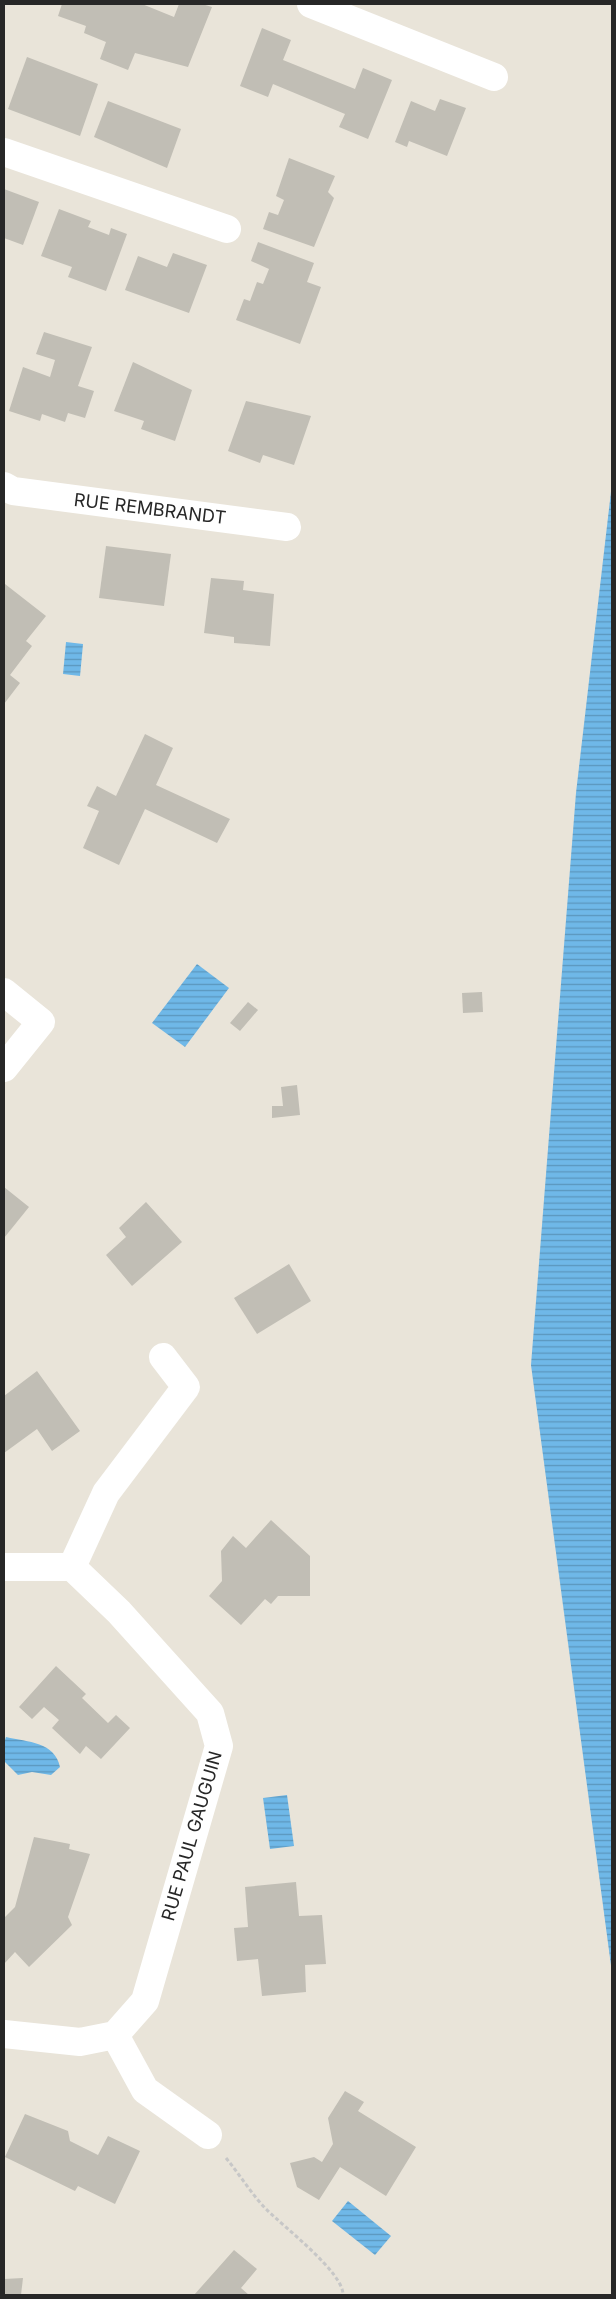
<svg xmlns="http://www.w3.org/2000/svg" width="616" height="2299" viewBox="0 0 616 2299" font-family="Inter,sans-serif">
  <style>
    .water { fill: url(#water-rules) }
    .building { fill: #c1beb5 }
    .lines { fill: none; stroke-linecap: round; stroke-linejoin: round }
    .path { stroke: #c7c7c7; stroke-width: 3; stroke-dasharray: 4 2.5; stroke-linecap: butt }
    .minor { stroke: #fff; stroke-width: 28 }
    .labels { text-anchor: middle; stroke-width: 5; stroke-linejoin: round; paint-order: stroke }
    .street-label { font-size: 18px; fill: #272727; stroke: #fff }
  </style>
  <defs>
    <pattern id="water-rules" width="6" height="5" patternUnits="userSpaceOnUse" patternTransform="scale(1.25)"><rect width="6" height="5" fill="#6fb8e8"/><path d="M0 2.5h6" fill="none" stroke="#5b96bc"/></pattern>
  </defs>
  <rect width="100%" height="100%" fill="#e9e4d9"/>
  <g class="water">
    <path d="M612 483V1973L531 1365 576 793Z"/>
    <path d="M66 642 83 644 80 676 63 674Z"/>
    <path d="M197 964 229 988 185 1047 152 1023Z"/>
    <path d="M6 1737C28 1742 55 1742 60 1767L51 1775 32 1772 18 1775 4 1761V1743Z"/>
    <path d="M287 1795 294 1846 270 1849 263 1798Z"/>
    <path d="M348 2201 391 2236 375 2255 332 2221Z"/>
  </g>
  <g class="building">
    <path d="M62 4H142L174 17 179 4H202L212 7 188 67 135 53 128 70 100 59 106 42 84 33 86 26 58 16Z"/>
    <path d="M262 28 291 40 283 60 355 89 363 68 392 80 368 139 339 127 345 114 273 84 268 97 240 86Z"/>
    <path d="M27 57 98 84 80 136 8 109Z"/>
    <path d="M440 99 466 108 447 156 409 141 407 147 395 142 411 101 435 111Z"/>
    <path d="M108 101 181 129 167 168 94 137Z"/>
    <path d="M289 158 335 176 328 192 334 198 314 247 263 229 269 212 278 215 284 200 276 196Z"/>
    <path d="M4 189 39 202 23 245 4 238Z"/>
    <path d="M59 209 91 221 88 227 109 235 111 228 127 234 106 291 68 277 72 267 41 256Z"/>
    <path d="M258 242 314 263 307 282 321 287 300 344 236 320 244 299 250 301 257 282 263 284 269 269 251 261Z"/>
    <path d="M173 253 207 265 189 313 125 290 138 256 167 267Z"/>
    <path d="M44 332 92 347 78 386 94 391 85 418 68 413 65 422 42 414 40 421 9 411 23 367 50 377 55 360 36 354Z"/>
    <path d="M133 362 192 390 175 441 141 429 144 421 114 411Z"/>
    <path d="M246 401 311 416 294 465 263 455 260 463 228 451Z"/>
    <path d="M106 546 171 554 164 606 99 598Z"/>
    <path d="M211 578 244 581 243 590 274 594 270 646 234 643V637L204 633Z"/>
    <path d="M5 584 46 616 26 641 32 646 10 675 20 683 4 704Z"/>
    <path d="M145 734 173 748 156 785 230 819 217 843 145 809 119 865 83 848 99 811 87 806 97 786 116 796Z"/>
    <path d="M482 992 483 1012 463 1013 462 993Z"/>
    <path d="M248 1002 258 1010 240 1031 230 1023Z"/>
    <path d="M297 1085 300 1115 272 1118V1106H283L281 1087Z"/>
    <path d="M4 1187 29 1207 4 1238Z"/>
    <path d="M146 1202 182 1242 132 1286 106 1255 126 1237 119 1228Z"/>
    <path d="M289 1264 311 1301 257 1334 234 1298Z"/>
    <path d="M37 1371 80 1431 52 1451 37 1429 4 1453V1396Z"/>
    <path d="M271 1520 310 1556V1596H278L271 1604 265 1599 241 1625 209 1596 222 1581 221 1551 233 1536 246 1548Z"/>
    <path d="M56 1666 86 1694 82 1698 108 1723 116 1715 130 1728 101 1759 86 1746 80 1754 52 1728 59 1720 44 1707 32 1719 19 1707Z"/>
    <path d="M34 1837 70 1844 69 1849 90 1854 68 1917 72 1925 29 1967 15 1952 4 1964V1918L15 1907Z"/>
    <path d="M296 1882 299 1916 322 1915 326 1964 305 1965 306 1992 262 1996 258 1959 237 1961 234 1928 248 1927 245 1887Z"/>
    <path d="M345 2091 364 2102 358 2111 416 2147 386 2196 340 2167 319 2200 297 2187 290 2163 314 2157 322 2162 333 2144 328 2118Z"/>
    <path d="M25 2114 68 2131 70 2141 98 2155 108 2136 140 2151 115 2204 78 2186 75 2191 5 2157Z"/>
    <path d="M234 2250 257 2269 241 2288 249 2295H194Z"/>
    <path d="M23 2278 21 2295H4V2279Z"/>
  </g>
  <g class="lines">
    <path class="path" d="M226 2158C240 2175 252 2195 267 2210 284 2227 344 2273 343 2295"/>
    <g class="minor">
      <path d="M311 4 494 77"/>
      <path d="M4 152 227 229"/>
      <path d="M4 486 13 491 287 527"/>
      <path d="M4 992 41 1022 4 1068"/>
      <path d="M4 1567H72L119 1612 210 1713 219 1746 145 2001 115 2035 80 2042 4 2034"/>
      <path d="M72 1567 106 1493 186 1387 163 1357"/>
      <path d="M115 2035 145 2090 208 2135"/>
    </g>
  </g>
  <g class="labels">
    <g class="street-label">
      <text transform="translate(150 509) rotate(7)" y="6">RUE REMBRANDT</text>
      <text transform="translate(192 1836) rotate(-74)" y="6">RUE PAUL GAUGUIN</text>
    </g>
  </g>
  <rect width="616" height="2299" fill="none" stroke="#272727" stroke-width="10"/>
</svg>
